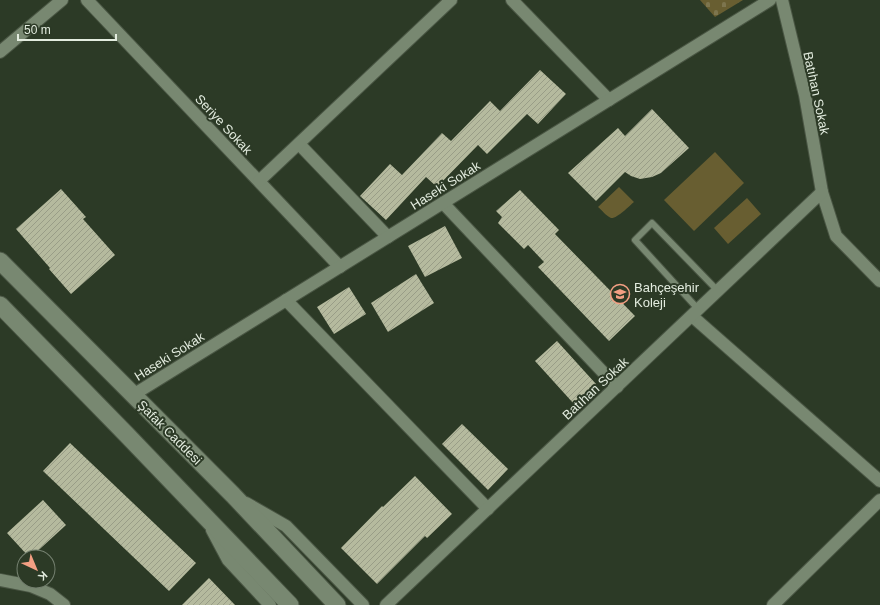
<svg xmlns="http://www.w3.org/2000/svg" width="880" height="605" viewBox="0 0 880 605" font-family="Arial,sans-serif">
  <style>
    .green { fill: #685e31 }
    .cemetery { fill: url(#cemetery-stones) }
    .building { fill: url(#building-hatch) }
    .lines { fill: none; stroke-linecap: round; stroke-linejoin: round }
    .service-casing { stroke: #4a5644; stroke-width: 8 }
    .minor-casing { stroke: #4a5644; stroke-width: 14 }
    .secondary-casing { stroke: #4a5644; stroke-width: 19 }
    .service { stroke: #788871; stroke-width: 6 }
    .minor { stroke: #788871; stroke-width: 12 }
    .secondary { stroke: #788871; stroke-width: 17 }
    .labels { text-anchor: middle; stroke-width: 4; stroke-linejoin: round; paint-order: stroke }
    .street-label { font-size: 13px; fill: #e3ecdf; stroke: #2c3a26 }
    .poi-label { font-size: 13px; fill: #e3ecdf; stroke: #2c3a26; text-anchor: start }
  </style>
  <defs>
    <pattern id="cemetery-stones" width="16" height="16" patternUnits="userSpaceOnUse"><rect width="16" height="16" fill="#685e31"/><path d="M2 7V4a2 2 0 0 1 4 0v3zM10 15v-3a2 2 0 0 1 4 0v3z" fill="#7d754e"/></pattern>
    <pattern id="building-hatch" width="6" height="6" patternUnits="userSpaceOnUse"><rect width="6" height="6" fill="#b5ba9e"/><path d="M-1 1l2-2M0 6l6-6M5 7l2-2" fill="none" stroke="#999d87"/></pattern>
  </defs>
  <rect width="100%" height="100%" fill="#2c3a26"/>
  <g class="green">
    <path d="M715 152 744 183 694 231 664 200Z"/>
    <path d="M619 187 634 202C629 206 617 219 611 218 606 216 602 210 598 207Z"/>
    <path d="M747 198 761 214 728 244 714 228Z"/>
  </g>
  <path class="cemetery" d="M700 0H743L715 17Z"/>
  <g class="building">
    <path d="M540 70 566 94 538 124 527 114 487 154 478 145 437 187 426 177 386 220 360 196 390 164 402 175 442 133 451 141 490 101 500 111Z"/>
    <path d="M652 109 689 148 661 173 652 177 640 179 631 176 625 172 596 201 568 173 618 128 625 136Z"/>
    <path d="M61 189 86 217 83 219 115 255 71 294 49 269 50 268 16 229Z"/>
    <path d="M520 190 559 230 555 234 635 316 609 341 538 267 544 262 528 245 524 249 498 223 502 217 496 211Z"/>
    <path d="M445 226 462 258 425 277 408 246Z"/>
    <path d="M416 274 434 303 388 332 371 303Z"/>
    <path d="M349 287 366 314 334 334 317 307Z"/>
    <path d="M557 341 596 384 574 404 535 361Z"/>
    <path d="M462 424 508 469 488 490 442 444Z"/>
    <path d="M70 443 196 563 169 591 43 471Z"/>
    <path d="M415 476 452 514 427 538 425 536 377 584 341 548 382 506 383 507Z"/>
    <path d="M43 500 66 525 31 557H29L7 533Z"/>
    <path d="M209 578 235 605H182Z"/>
  </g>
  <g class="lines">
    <g class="service-casing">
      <path id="service" d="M698 309 635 240 652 223 718 291"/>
    </g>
    <g class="minor-casing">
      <g id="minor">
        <path d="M87 0 340 267"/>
        <path d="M512 0 609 100"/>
        <path d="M782 0 805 95 822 192 836 236 880 281"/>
        <path d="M0 52 62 0"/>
        <path d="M299 144 388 237"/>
        <path d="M259 181 451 0"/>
        <path d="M443 203 617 387"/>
        <path d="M286 300 488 509"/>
        <path d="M692 316 880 481"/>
        <path d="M133 395 770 0"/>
        <path d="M246 503 286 526 363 605"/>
        <path d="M212 530 228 560 270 605"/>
        <path d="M0 580 31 586 50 594 64 605"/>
        <path d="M386 605 822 192"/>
        <path d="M773 605 880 500"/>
      </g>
    </g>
    <g class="secondary-casing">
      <g id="secondary">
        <path d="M0 261 233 495 337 605"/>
        <path d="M0 305 126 434 290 605"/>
      </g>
    </g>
    <use href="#service" class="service"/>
    <use href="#minor" class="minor"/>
    <use href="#secondary" class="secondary"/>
  </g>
  <defs>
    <g id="school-ring" transform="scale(1)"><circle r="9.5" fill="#2c3a26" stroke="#f39f83" stroke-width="1.5"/><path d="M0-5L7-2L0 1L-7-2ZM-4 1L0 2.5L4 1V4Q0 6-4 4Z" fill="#f39f83"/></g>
  </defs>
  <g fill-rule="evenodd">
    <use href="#school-ring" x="620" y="294"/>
  </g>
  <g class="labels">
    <g class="street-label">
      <text transform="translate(817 93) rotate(78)" y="5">Batıhan Sokak</text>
      <text transform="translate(224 124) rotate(47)" y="5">Seriye Sokak</text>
      <text transform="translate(445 185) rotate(-32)" y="5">Haseki Sokak</text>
      <text transform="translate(169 356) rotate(-32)" y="5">Haseki Sokak</text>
      <text transform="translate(595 388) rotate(-43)" y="5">Batıhan Sokak</text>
      <text transform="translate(170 432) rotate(45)" y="5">Şafak Caddesi</text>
    </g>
    <g class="poi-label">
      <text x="634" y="292">Bahçeşehir<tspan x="634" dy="15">Koleji</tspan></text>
    </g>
  </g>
  <g transform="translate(36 569) rotate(136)"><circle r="19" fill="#2c3a26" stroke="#758170"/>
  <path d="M0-3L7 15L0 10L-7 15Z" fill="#f39f83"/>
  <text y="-6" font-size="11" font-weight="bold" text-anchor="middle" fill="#e3ecdf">K</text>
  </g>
  <path d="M18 34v6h98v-6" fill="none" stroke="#e3ecdf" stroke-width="2"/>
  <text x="24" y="34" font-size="12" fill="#e3ecdf" stroke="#2c3a26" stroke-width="3" paint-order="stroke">50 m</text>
</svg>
